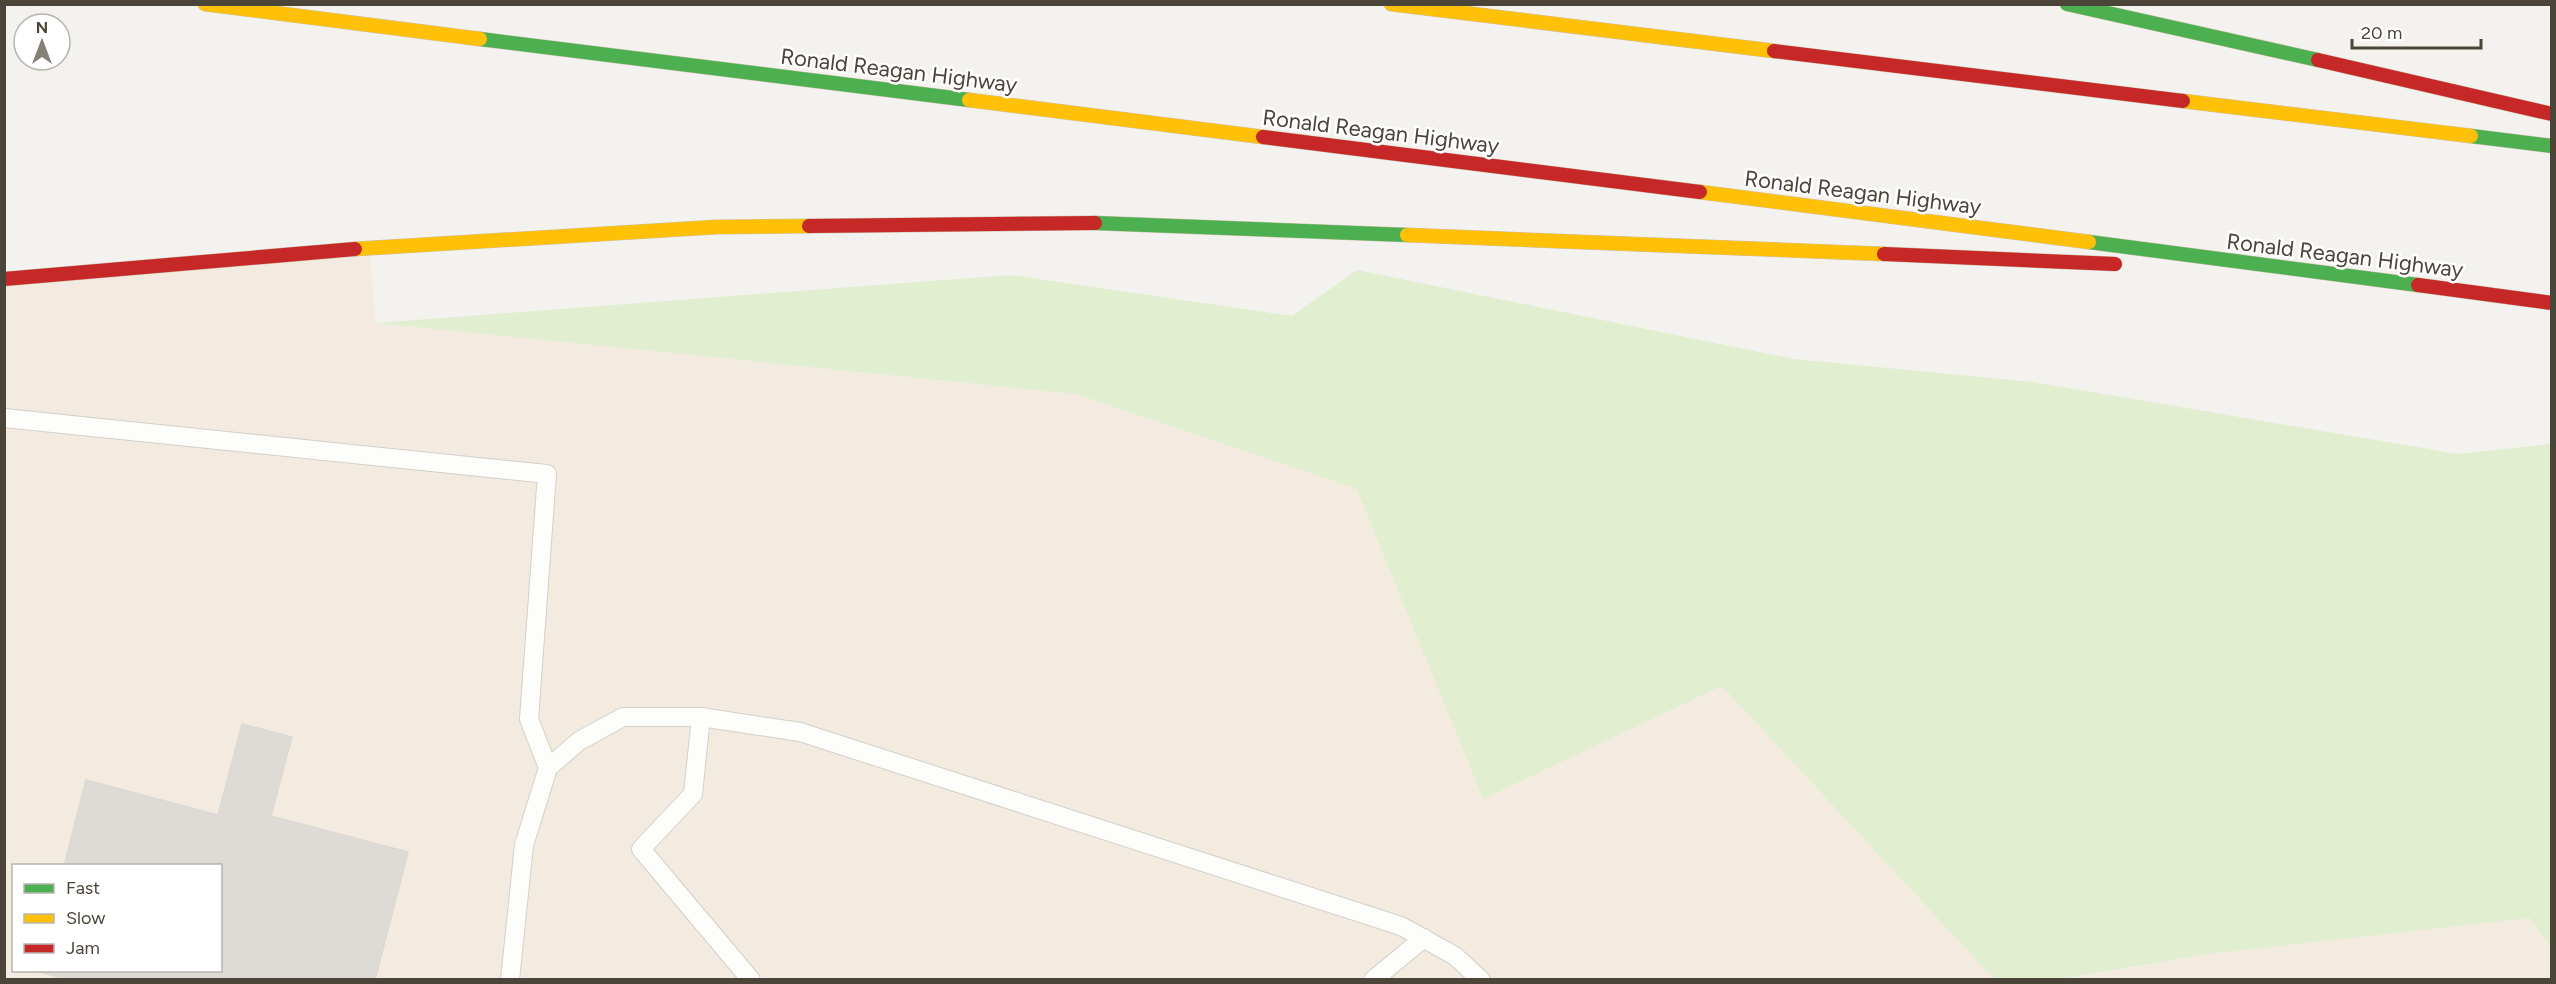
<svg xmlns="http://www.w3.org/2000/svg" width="2556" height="984" viewBox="0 0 2556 984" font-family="Figtree,sans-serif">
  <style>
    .commercial { fill: #f3ebdf; fill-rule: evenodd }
    .green { fill: #e1eecf }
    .building { fill: #dedbd6; stroke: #dcd9d4; stroke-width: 1.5 }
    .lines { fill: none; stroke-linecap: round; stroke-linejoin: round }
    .lane-casing { stroke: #d2d0cb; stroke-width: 20 }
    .fast-casing { stroke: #ccbfa9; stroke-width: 15 }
    .slow-casing { stroke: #ccbfa9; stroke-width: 15 }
    .jam-casing { stroke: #ccbfa9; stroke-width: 15 }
    .lane { stroke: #fdfdfc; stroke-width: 18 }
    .fast { stroke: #4caf50; stroke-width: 14 }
    .slow { stroke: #ffc107; stroke-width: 14 }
    .jam { stroke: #c62828; stroke-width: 14 }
    .labels { text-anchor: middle; stroke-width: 5; stroke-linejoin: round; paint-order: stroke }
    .street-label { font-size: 22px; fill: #4b4439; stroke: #fff }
  </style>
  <rect width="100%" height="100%" fill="#f4f2ee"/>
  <g class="commercial">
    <path d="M369 247 376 323 1076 394 1358 489 1483 799 1722 686 1994 979 5 980V279ZM14 866H220V970H14Z"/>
    <path d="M2530 918 2551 947V979L2062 980 2207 954Z"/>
  </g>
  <path class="green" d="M1357 270 1794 359 2033 382 2458 454 2551 444V947L2530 918 2207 954 2062 979H1994L1722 686 1483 799 1357 489 1076 394 376 323 1010 275 1292 316Z"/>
  <path class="building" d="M242 724 292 737 271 816 408 852 375 980H70L36 971 220 970V866H64L86 780 218 815Z"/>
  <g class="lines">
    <g class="lane-casing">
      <g id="lane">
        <path d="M4 418 547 474 529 719 548 768"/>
        <path d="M701 717 693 794 641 849 751 980"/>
        <path d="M510 980 524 845 548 768 579 741 623 717H701L800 732 1401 926 1455 956 1481 980"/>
        <path d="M1373 980 1424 938"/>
      </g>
    </g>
    <g class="fast-casing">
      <g id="fast">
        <path d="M2067 4 2318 60"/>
        <path d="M480 39 969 100"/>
        <path d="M2471 136 2552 146"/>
        <path d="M1095 223 1407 235"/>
        <path d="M2089 242 2418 285"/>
      </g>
    </g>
    <g class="slow-casing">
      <g id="slow">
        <path d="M205 4 480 39"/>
        <path d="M1391 4 1774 51"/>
        <path d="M969 100 1263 137"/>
        <path d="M2183 101 2471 136"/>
        <path d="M1700 192 2089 242"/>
        <path d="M1407 235 1884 254"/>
        <path d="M355 249 716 227 809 226"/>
      </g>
    </g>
    <g class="jam-casing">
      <g id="jam">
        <path d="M1774 51 2183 101"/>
        <path d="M2318 60 2552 114"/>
        <path d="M1263 137 1700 192"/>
        <path d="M809 226 1095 223"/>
        <path d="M1884 254 2115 264"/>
        <path d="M4 279 355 249"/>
        <path d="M2418 285 2552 303"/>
      </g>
    </g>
    <use href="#lane" class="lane"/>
    <use href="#fast" class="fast"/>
    <use href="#slow" class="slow"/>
    <use href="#jam" class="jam"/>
  </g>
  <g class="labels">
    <g class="street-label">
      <text transform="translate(899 70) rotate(7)" y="8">Ronald Reagan Highway</text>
      <text transform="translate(1381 131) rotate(7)" y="8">Ronald Reagan Highway</text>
      <text transform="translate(1863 192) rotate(7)" y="8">Ronald Reagan Highway</text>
      <text transform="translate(2345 255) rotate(7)" y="8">Ronald Reagan Highway</text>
    </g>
  </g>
  <rect width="2556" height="984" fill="none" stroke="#4b4439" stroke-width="12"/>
  <rect x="12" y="864" width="210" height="108" fill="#ffffff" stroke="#b7b4b0" stroke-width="1.5"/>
  <rect x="24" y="884" width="30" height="9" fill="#4caf50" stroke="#b7b4b0" stroke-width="1.5"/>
  <text x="66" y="894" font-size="18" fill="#4b4439">Fast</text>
  <rect x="24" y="914" width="30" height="9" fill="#ffc107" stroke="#b7b4b0" stroke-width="1.5"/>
  <text x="66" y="924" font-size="18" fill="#4b4439">Slow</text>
  <rect x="24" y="944" width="30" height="9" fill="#c62828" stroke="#b7b4b0" stroke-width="1.5"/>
  <text x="66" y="954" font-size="18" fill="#4b4439">Jam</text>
  <g transform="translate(42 42)"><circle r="28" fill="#ffffff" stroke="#b7b4b0" stroke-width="1.5"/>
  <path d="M0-4.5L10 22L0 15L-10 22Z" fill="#868178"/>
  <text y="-9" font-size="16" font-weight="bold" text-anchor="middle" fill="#4b4439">N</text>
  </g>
  <path d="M2352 39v9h129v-9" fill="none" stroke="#4b4439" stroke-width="3"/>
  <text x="2361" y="39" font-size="18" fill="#4b4439" stroke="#ffffff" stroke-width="4.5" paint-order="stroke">20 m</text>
</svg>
